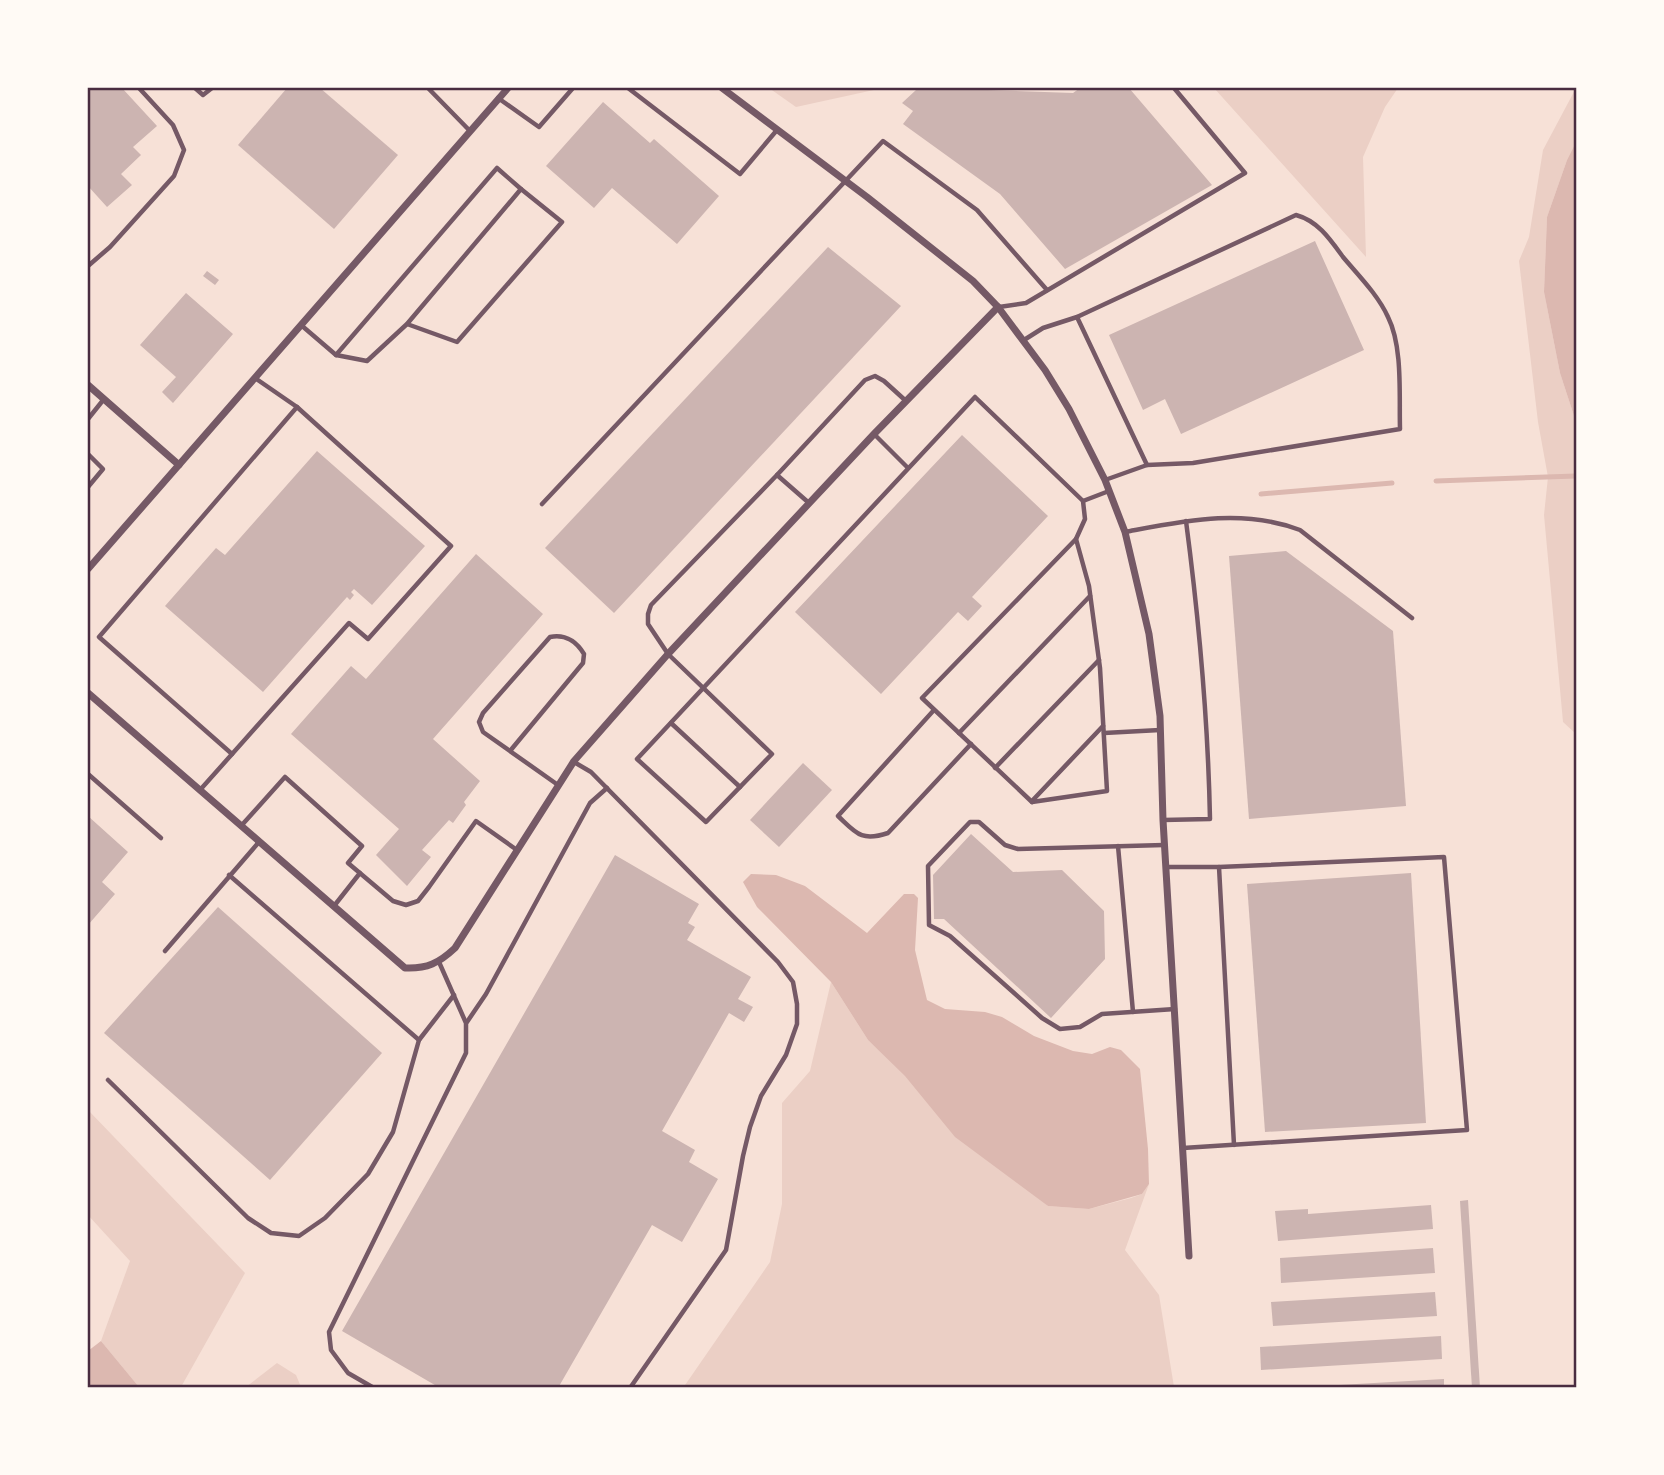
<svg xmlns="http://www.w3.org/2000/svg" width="1664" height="1475" viewBox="0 0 1664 1475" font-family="Barlow,sans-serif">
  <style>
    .green { fill: #ebcfc5 }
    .water { fill: #dcb8b0 }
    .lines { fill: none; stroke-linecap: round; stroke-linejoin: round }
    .stream { stroke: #dcb8b0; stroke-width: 5 }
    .building { fill: #ccb4b1 }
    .service { stroke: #755966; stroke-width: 4.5 }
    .minor { stroke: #755966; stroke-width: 7 }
    .neatline { fill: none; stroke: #4a2c40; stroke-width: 2.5 }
  </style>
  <rect width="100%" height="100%" fill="#f7e1d7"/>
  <g class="green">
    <path d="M769 88H883L796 107Z"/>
    <path d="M1214 88H1398L1385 107 1363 157 1366 257Z"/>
    <path d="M1576 88V142L1567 160 1547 217 1544 292 1560 373 1576 422V734L1563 722 1544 515 1548 477 1538 422 1519 261 1529 237 1543 150Z"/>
    <path d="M831 982 868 1040 1048 1206 1089 1209 1131 1198 1142 1194 1149 1184 1125 1250 1159 1295 1174 1387 683 1388 770 1262 782 1204V1103L810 1071Z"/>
    <path d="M88 1110 245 1273 181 1387H139L101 1341 130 1261 88 1215Z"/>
    <path d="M277 1363 296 1375 301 1387H246Z"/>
  </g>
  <g class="water">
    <path d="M1576 142V422L1560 373 1544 292 1547 217 1567 160Z"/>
    <path d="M751 874 776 875 805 886 867 933 904 894H914L918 898 915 950 927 1000 945 1009 985 1012 1002 1017 1034 1036 1073 1051 1092 1054 1110 1047 1121 1050 1140 1069 1148 1149 1149 1184 1142 1194 1089 1209 1048 1206 955 1137 905 1076 868 1040 831 982 757 907 743 882Z"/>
    <path d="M101 1341 139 1387H88V1351Z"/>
  </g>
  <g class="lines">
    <g class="stream">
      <path d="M1436 481 1576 476"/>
      <path d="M1261 494 1392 483"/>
    </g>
  </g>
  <g class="building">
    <path d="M88 88H122L157 126 133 147 141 155 121 174 132 185 107 207 88 186Z"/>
    <path d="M287 88H320L398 155 334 229 238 145Z"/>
    <path d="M927 88 1073 93 1080 88H1129L1212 185 1065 269 1000 194 903 124 913 111 902 103 916 90Z"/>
    <path d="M603 102 650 143 654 139 719 196 677 244 612 188 594 208 546 166Z"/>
    <path d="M1315 241 1364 350 1181 434 1165 399 1143 410 1109 335Z"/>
    <path d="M828 247 901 306 614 613 545 548Z"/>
    <path d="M207 271 219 280 215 285 203 276Z"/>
    <path d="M186 293 233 334 173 403 162 392 176 377 140 345Z"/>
    <path d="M962 435 1048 516 972 597 982 606 968 621 958 612 881 694 795 612Z"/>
    <path d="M317 451 425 546 372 605 354 589 351 592 354 595 350 600 347 597 263 692 165 606 216 548 225 555Z"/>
    <path d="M1286 551 1393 631 1406 806 1249 819 1229 556Z"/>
    <path d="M476 554 543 614 433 739 480 781 464 802 466 805 453 823 449 820 422 850 431 857 407 886 376 855 399 829 291 734 351 666 366 679Z"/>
    <path d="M803 763 832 790 779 847 750 820Z"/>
    <path d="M88 816 128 852 102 882 115 894 88 925Z"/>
    <path d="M971 834 1013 872 1062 870 1104 911 1105 959 1051 1018 944 919H934L933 875Z"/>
    <path d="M615 855 699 904 688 923 695 927 687 940 751 977 738 999 753 1007 744 1022 729 1013 662 1131 695 1150 689 1162 718 1179 682 1242 652 1225 558 1388H440L342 1331Z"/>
    <path d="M1411 873 1426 1123 1265 1132 1247 884Z"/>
    <path d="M218 907 382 1053 270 1180 104 1033Z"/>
    <path d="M1468 1200 1480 1388H1472L1460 1201Z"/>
    <path d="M1431 1205 1433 1229 1278 1241 1275 1211 1308 1209V1214Z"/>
    <path d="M1433 1248 1435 1273 1281 1283 1280 1258Z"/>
    <path d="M1435 1292 1437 1316 1273 1326 1271 1302Z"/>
    <path d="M1441 1336 1442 1359 1261 1370 1260 1347Z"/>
    <path d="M1444 1379V1388H1339V1385Z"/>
  </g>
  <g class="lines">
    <g class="service">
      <path d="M195 88 203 95 212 88"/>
      <path d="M428 88 470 131"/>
      <path d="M628 88 740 174 777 130"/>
      <path d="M498 98 539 127 573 88"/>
      <path d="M88 266 110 247 174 176 184 150 173 125 139 88"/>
      <path d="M999 307 1026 303 1245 173 1174 88"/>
      <path d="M1077 317 1147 465"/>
      <path d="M301 325 336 355 367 361 407 324 521 189 562 222 457 342 407 324"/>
      <path d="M1024 340 1043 328 1077 317 1296 215C1318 221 1330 239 1343 257 1359 276 1378 295 1388 317 1403 347 1399 395 1400 429L1193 463 1147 465 1105 480"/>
      <path d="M336 355 497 168 521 189"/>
      <path d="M88 419 104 399"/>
      <path d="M874 434 908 468"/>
      <path d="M88 454 103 469 88 487"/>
      <path d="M777 475 651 605 648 614V624L668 654 772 754 706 822 637 759C750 638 862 518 975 397L1083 501 1085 519 1076 539 1089 586 1100 668 1107 791 1032 802"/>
      <path d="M1083 501 1109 491"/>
      <path d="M809 503 777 475 865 380 875 376 884 381 906 401"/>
      <path d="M542 504 883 141 977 210 1047 290"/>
      <path d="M1125 532C1184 521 1242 508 1300 530L1412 618"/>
      <path d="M934 710 838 816C856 833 861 842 888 833L971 744"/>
      <path d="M671 723 740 787"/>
      <path d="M959 733 1090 596"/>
      <path d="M1104 733 1160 730"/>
      <path d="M510 751 583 663 584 654C576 641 566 634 550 637L483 713 479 722 483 732 558 785"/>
      <path d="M232 754 99 637 297 407"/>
      <path d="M574 762 591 772 778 962 793 982 797 1004V1024L786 1055 761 1096 750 1127 743 1156 726 1250 630 1388"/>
      <path d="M995 768 1099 660"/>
      <path d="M88 774 161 838"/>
      <path d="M200 790 349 623 368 639 451 546 297 407 255 378"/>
      <path d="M1032 801 1103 726"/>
      <path d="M1032 802 922 698 1076 539"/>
      <path d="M1163 820 1210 819C1208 720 1199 620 1186 521"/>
      <path d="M241 826 285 777 362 846 348 863 393 901 406 905 418 901 429 887 476 821 517 850"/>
      <path d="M1164 845 1018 849 1005 845 979 822H970L928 866 929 925 950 936 1042 1018 1060 1029 1080 1027 1102 1014 1175 1009"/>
      <path d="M1118 846 1133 1012"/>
      <path d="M1167 867H1219L1444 857 1467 1130 1183 1148"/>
      <path d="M1219 867 1234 1145"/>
      <path d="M229 875 419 1040"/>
      <path d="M334 906 360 873"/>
      <path d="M165 951 259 842"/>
      <path d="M467 1022 486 994 590 803 607 788"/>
      <path d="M108 1080 248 1218 271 1233 299 1236 325 1218 368 1174 393 1132 419 1040 454 995"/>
      <path d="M374 1388 348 1373 331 1350 329 1332 466 1053V1023L439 962"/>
    </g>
    <g class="minor">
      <path d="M722 88 867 197 973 281 998 307 1045 370 1069 409 1105 480 1125 532 1149 634 1160 716 1163 820 1189 1256"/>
      <path d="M88 385 179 465"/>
      <path d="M88 569 508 88"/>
      <path d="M88 693 405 968C427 969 439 963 455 948L574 761 668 654 874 434 998 307"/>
    </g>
  </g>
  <rect width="1664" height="1475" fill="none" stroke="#fffaf5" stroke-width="178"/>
  <rect x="89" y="89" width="1486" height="1297" class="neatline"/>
</svg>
